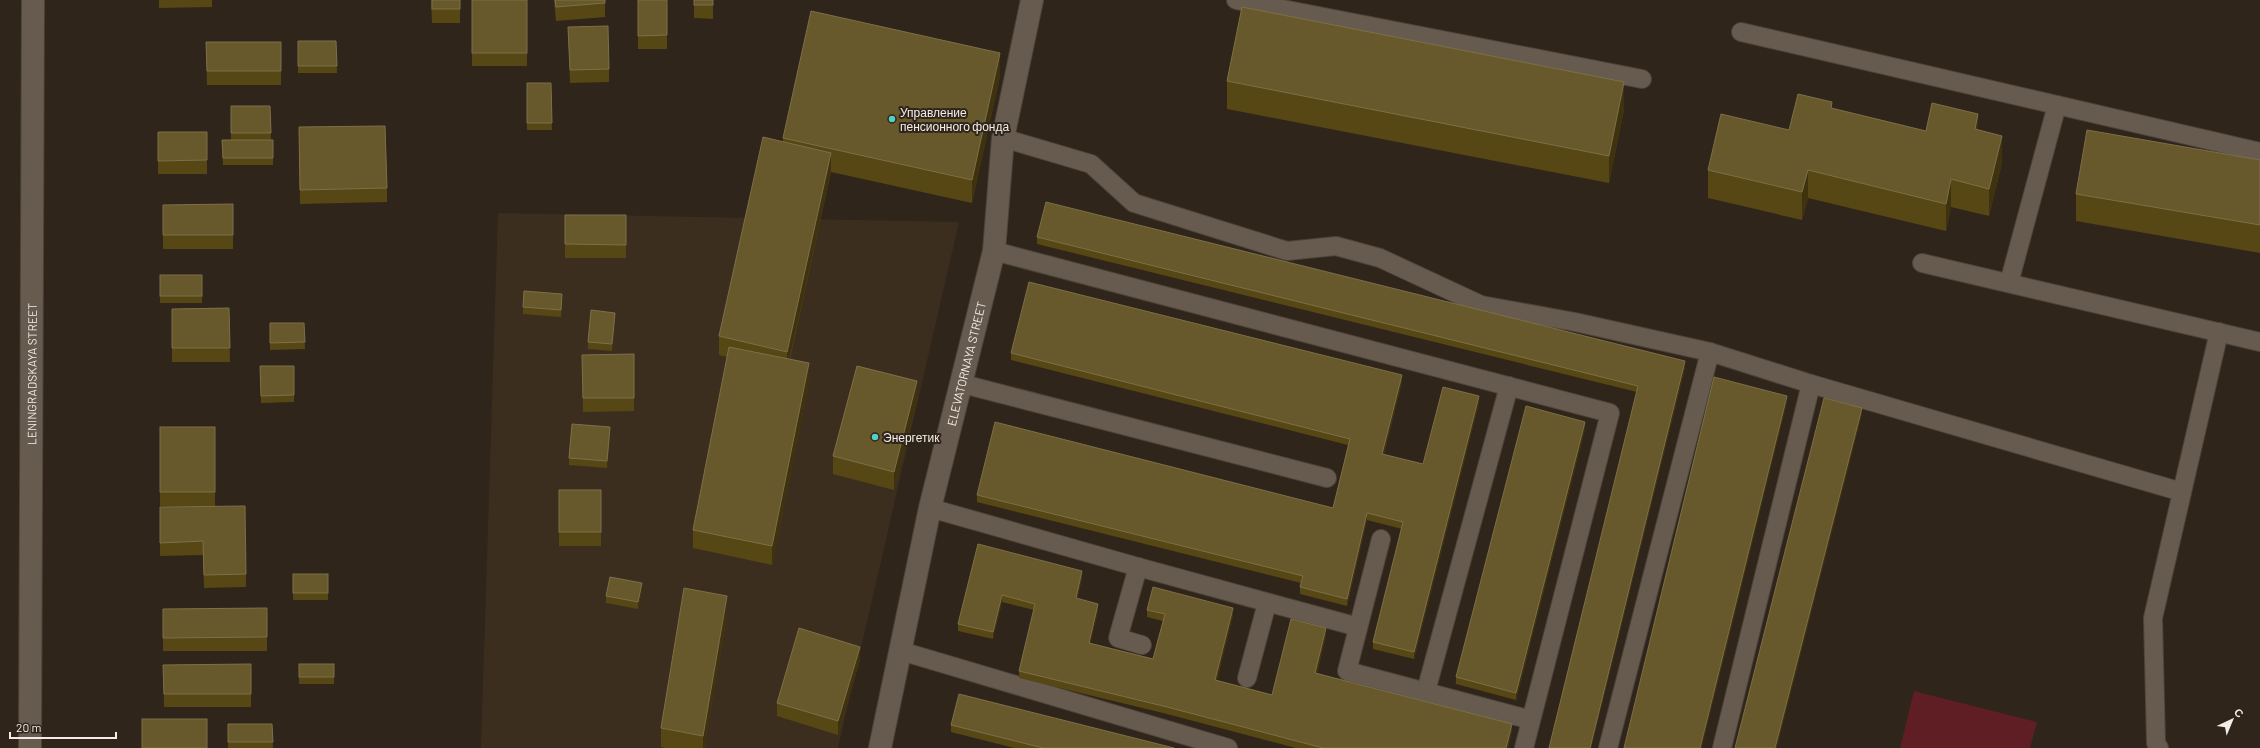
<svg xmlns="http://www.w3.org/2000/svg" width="2260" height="748" font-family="Barlow,sans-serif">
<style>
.built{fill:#3c2e1f}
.green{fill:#5e1e23}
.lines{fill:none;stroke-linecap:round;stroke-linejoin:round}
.service-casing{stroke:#4c443b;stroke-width:20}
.minor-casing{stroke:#4c443b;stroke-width:24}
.tertiary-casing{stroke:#4c443b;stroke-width:24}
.service{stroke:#675b50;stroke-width:18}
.minor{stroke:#675b50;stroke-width:22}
.tertiary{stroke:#675b50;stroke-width:22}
.wall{fill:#564715}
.shaded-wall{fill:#3f320e}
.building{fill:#67592b;stroke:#7d7048}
.poi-dot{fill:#55cec5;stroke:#2f251b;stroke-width:1.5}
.labels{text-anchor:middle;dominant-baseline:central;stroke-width:4;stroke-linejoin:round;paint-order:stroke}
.poi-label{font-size:12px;fill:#f3ede6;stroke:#2f251b;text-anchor:start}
.street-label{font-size:12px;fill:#f3ede6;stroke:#2f251b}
</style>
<rect width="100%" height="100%" fill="#2f251b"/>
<!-- built -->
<polygon class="built" points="498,213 959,222 838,748 481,748"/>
<!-- green -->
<polygon class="green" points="1914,691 2037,722 2030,748 1900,748"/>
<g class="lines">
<defs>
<g id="service">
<polyline points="1236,0 1642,79"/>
<polyline points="1741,32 2260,152"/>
<polyline points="1003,138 1091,164 1134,203 1287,251 1336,246 1380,258 1481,305 1575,322 1710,352"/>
<polyline points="994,251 1610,413 1524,748"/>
<polyline points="1922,263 2260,342"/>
<polyline points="2009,283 2057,105"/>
<polyline points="963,384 1327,478"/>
<polyline points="930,508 1138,567 1358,627"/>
<polyline points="1381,539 1347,671 1531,720"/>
<polyline points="1138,567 1118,638 1142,645"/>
<polyline points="901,651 1228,748"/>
<polyline points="1247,678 1267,603"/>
<polyline points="1426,691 1509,386"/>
<polyline points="1608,748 1710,352 1811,384 2182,492"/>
<polyline points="1722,748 1811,384"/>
<polyline points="2159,748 2156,743 2153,618 2219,332"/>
</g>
<g id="minor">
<path id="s1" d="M 880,748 L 930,508 L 994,251 L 1003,138 L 1032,0"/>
</g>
<g id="tertiary">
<path id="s2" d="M 30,748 L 33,0"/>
</g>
</defs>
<!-- service casing -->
<use href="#service" class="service-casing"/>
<!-- minor casing -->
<use href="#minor" class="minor-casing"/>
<!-- tertiary casing -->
<use href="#tertiary" class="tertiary-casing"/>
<!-- service -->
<use href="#service" class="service"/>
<!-- minor -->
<use href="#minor" class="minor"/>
<!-- tertiary -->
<use href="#tertiary" class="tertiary"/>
</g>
<!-- wall -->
<g class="wall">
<polygon points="159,0 212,0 212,7 159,8"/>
<polygon points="431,0 460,0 460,23 432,23"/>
<rect x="472" y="0" width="55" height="66"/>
<polygon points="554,0 605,0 605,17 556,21"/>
<rect x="638" y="0" width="29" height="49"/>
<polygon points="694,0 713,0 713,19 694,18"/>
<polygon points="568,27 609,69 609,82 570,83"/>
<polygon points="298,41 336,41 337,73 298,73"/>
<polygon points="206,42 281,42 281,85 207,85"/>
<polygon points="1000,76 972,203 831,172 790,359 809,382 772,565 693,548 693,530 727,357 719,355 719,336 783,142 783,138"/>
<polygon points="1227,81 1624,110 1609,183 1227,109"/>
<polygon points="527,83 551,83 552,130 527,130"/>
<polygon points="231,106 270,106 271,140 273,140 273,165 223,165 222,140 231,140"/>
<polygon points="1832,109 1926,131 1978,129 2002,163 1989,216 1951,207 1946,231 1808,198 1802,220 1708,198 1708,170 1789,130"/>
<polygon points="299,127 387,188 387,202 300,204"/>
<rect x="158" y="132" width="49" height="42"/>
<polygon points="2260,160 2260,253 2076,221 2076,194"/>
<polygon points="233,204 233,249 163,249 163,205"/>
<rect x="565" y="215" width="61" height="43"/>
<polygon points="1037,237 1685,368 1591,748 1549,748 1637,392 1037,244"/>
<rect x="160" y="275" width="42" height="28"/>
<polygon points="562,301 561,317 523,314 523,307"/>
<polygon points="229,308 230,362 172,362 172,309"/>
<polygon points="615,320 612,351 588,349 588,342"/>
<polygon points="270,323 304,323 305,349 270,350"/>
<polygon points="1011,353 1402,382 1384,454 1423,464 1479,403 1414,659 1373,649 1373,642 1402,529 1367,520 1347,606 1300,594 1300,587 1301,583 977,502 977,495 1333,508 1348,445 1011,360"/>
<polygon points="634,354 634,411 583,412 582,355"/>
<polygon points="260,366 294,366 294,402 261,403"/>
<polygon points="917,400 894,490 833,474 833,456"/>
<rect x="160" y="427" width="55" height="79"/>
<polygon points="1585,429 1516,700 1456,684 1456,677"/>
<polygon points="610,434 607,468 569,465 569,458"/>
<rect x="559" y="490" width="42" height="56"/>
<polygon points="160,507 246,574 246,587 204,588 203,555 160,556"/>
<polygon points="978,544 1082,578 1077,599 1098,611 1090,643 1153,659 1163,621 1147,617 1147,610 1233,615 1217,680 1272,695 1326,636 1317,673 1512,731 1508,748 1296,748 1167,714 1019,678 1019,671 1034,610 1002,602 993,639 958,631 958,624"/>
<rect x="293" y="574" width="35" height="26"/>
<polygon points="642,590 638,609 606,603 606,596"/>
<polygon points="267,608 267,651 163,651 163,609"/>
<polygon points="727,615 704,748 665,748 661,747 661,728"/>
<polygon points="860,660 838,735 777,716 777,703"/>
<polygon points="251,664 251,707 164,707 163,665"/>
<rect x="299" y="664" width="35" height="20"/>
<polygon points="228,724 272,724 273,748 228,748"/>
<polygon points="951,725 1174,748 1014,748 951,732"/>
</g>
<!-- shaded-wall -->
<g class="shaded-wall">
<polygon points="1000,53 1000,76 972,203 972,180"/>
<polygon points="1624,82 1624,110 1609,183 1609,156"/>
<polygon points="1978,114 1978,142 1975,129"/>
<polygon points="2002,136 2002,163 1989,216 1989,189"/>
<polygon points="831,153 831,172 787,370 787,352"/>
<polygon points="1808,170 1808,198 1802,220 1802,192"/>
<polygon points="1951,179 1951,207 1946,231 1946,204"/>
<polygon points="562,294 562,301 561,317 561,310"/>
<polygon points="615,313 615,320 612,351 612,344"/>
<polygon points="1685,361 1685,368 1591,748 1590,748"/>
<polygon points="809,363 809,382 772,565 772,546"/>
<polygon points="1402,375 1402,382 1382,461 1382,454"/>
<polygon points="917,381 917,400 894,490 894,472"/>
<polygon points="1479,396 1479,403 1414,659 1414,652"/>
<polygon points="1787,396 1787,403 1702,748 1700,748"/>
<polygon points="1862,408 1862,415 1777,748 1775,748"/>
<polygon points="1585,422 1585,429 1516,700 1516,693"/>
<polygon points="610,427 610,434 607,468 607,461"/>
<polygon points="1367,513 1367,520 1347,606 1347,599"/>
<polygon points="1082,571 1082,578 1076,605 1076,598"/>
<polygon points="642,583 642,590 638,609 638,602"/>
<polygon points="1002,595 1002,602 993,639 993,632"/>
<polygon points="727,596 727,615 704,748 703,748 703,736"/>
<polygon points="1098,604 1098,611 1089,650 1089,643"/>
<polygon points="1233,608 1233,615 1215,687 1215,680"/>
<polygon points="1326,628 1326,636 1315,680 1315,673"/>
<polygon points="860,647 860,660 838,735 838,721"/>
<polygon points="1512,724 1512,731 1508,748 1506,748"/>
</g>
<!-- building -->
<g class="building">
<rect x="432" y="0" width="28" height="9"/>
<rect x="472" y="0" width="55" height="53"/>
<polygon points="555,0 605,0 605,3 556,7"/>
<polygon points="638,0 667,0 667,35 638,36"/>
<rect x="694" y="0" width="19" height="5"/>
<polygon points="1242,7 1624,82 1609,156 1227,81"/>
<polygon points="811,11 1000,53 972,180 783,138"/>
<polygon points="608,26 609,69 570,70 568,27"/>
<polygon points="298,41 336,41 337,66 298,66"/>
<polygon points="206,42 281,42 281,71 207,71"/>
<polygon points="527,83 551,83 552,123 527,123"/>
<polygon points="1798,94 1832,102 1831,108 1926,131 1932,103 1978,114 1975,129 2002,136 1989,189 1951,179 1946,204 1808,170 1802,192 1708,170 1721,114 1789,130"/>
<polygon points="231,106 270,106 271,133 231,133"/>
<polygon points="385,126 387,188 300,190 299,127"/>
<polygon points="2087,130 2260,160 2260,225 2076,194"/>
<polygon points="158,132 207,132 207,160 158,161"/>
<polygon points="763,137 831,153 787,352 719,336"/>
<polygon points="222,140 273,140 273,158 223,158"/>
<polygon points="1046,202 1685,361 1590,748 1549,748 1638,386 1037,237"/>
<polygon points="233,204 233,235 163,235 163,205"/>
<polygon points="565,215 626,215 626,245 565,244"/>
<rect x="160" y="275" width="42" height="21"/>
<polygon points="1029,282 1402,375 1382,454 1423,464 1443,387 1479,396 1414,652 1373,642 1403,522 1367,513 1347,599 1300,587 1303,576 977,495 995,422 1333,508 1350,439 1011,353"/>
<polygon points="524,291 562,294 561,310 523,307"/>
<polygon points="229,308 230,348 172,348 172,309"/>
<polygon points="591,310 615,313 612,344 588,342"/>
<polygon points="270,323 304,323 305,342 270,343"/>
<polygon points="729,347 809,363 772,546 693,530"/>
<polygon points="634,354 634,398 583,398 582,355"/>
<polygon points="260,366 294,366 294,395 261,396"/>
<polygon points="857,366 917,381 894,472 833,456"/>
<polygon points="1714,377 1787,396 1700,748 1624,748"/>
<polygon points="1824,398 1862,408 1775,748 1735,748"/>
<polygon points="1526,406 1585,422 1516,693 1456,677"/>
<polygon points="572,424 610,427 607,461 569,458"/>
<rect x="160" y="427" width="55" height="65"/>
<rect x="559" y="490" width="42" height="42"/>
<polygon points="245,506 246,574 204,575 203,541 160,543 160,507"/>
<polygon points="978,544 1082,571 1076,598 1098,604 1089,643 1153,659 1165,614 1147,610 1153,587 1233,608 1215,680 1272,695 1291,619 1326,628 1315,673 1512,724 1506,748 1323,748 1167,707 1019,671 1035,604 1002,595 993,632 958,624"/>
<rect x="293" y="574" width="35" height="19"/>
<polygon points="610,577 642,583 638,602 606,596"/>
<polygon points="684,588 727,596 703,736 661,728"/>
<polygon points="267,608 267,637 163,638 163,609"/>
<polygon points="799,628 860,647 838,721 777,703"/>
<polygon points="251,664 251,694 164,694 163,665"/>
<rect x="299" y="664" width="35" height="13"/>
<polygon points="959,694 1174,748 1043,748 951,725"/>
<rect x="142" y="719" width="65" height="29"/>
<polygon points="228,724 272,724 273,742 228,742"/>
</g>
<!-- markers -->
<g class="poi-dot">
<circle cx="892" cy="119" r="4"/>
<circle cx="875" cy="437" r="4"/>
</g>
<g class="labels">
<!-- poi labels -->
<g class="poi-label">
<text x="900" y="112">Управление<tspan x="900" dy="14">пенсионного фонда</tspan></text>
<text x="883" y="437">Энергетик</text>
</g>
<!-- street labels -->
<g class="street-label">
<text stroke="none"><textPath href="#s1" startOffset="394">ELEVATORNAYA STREET</textPath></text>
<text stroke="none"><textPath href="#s2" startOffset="374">LENINGRADSKAYA STREET</textPath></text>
</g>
</g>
<!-- north arrow -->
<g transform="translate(2232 720) rotate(44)" stroke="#2f251b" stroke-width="3" paint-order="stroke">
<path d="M0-3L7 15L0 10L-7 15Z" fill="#f3ede6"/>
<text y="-6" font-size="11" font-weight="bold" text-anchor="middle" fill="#f3ede6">С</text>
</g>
<!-- scale -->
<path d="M10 732v6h106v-6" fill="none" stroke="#f3ede6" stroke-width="2"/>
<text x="16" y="732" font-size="12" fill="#f3ede6" stroke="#2f251b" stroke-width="3" paint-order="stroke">20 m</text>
</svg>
